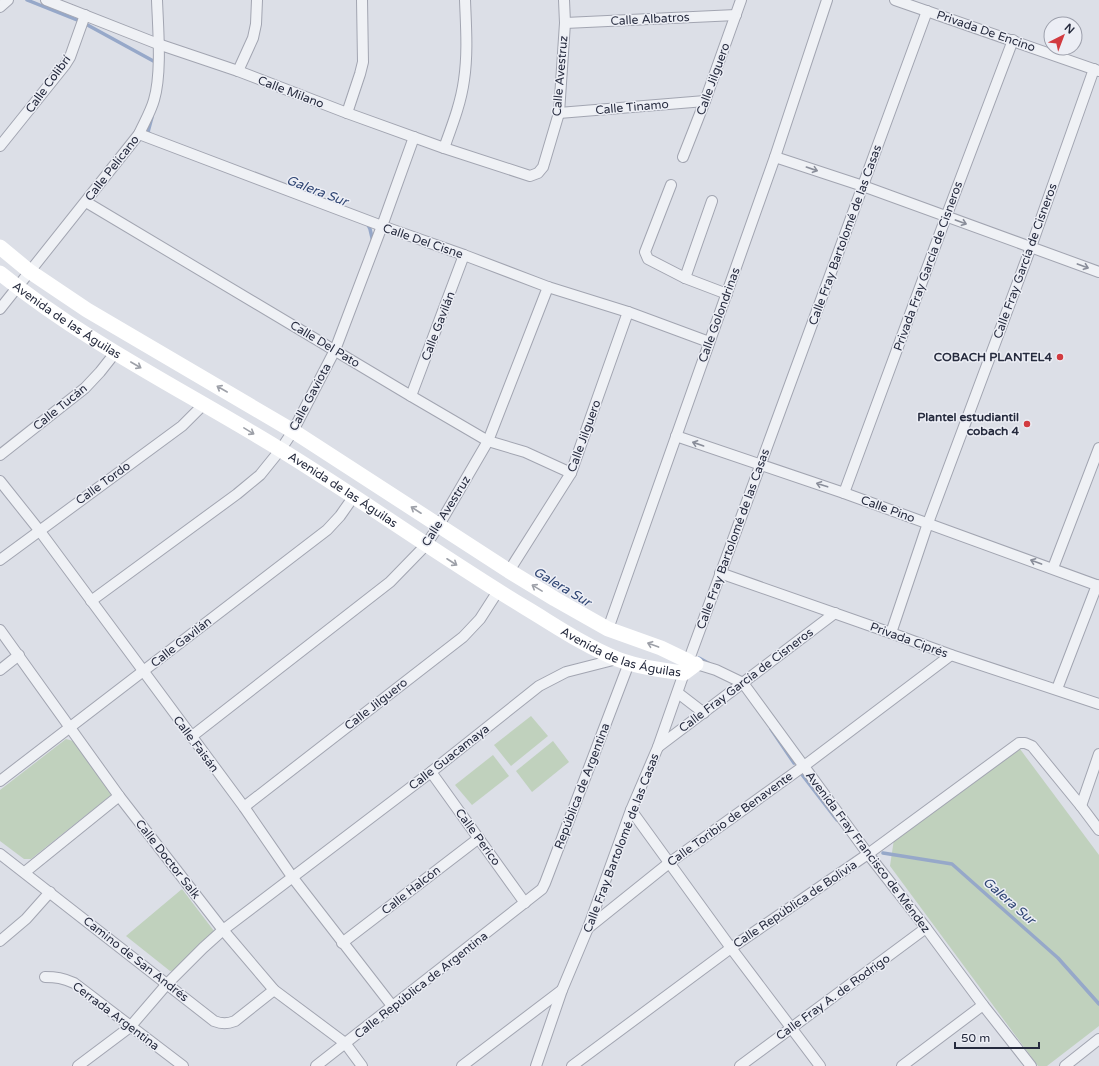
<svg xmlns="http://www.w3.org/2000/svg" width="1099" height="1066" font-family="'Varela Round',sans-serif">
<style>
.green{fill:#c0d1bd}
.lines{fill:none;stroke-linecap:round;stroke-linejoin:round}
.stream{stroke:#96a8c9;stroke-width:3.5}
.street-casing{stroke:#a2a5b1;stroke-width:12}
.street{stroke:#eff1f5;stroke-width:10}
.secondary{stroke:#fff;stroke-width:15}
.oneway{stroke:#8a8e9a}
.oneway2{stroke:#9da0a8}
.poi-dot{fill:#d23b40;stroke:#eceef5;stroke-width:1.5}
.labels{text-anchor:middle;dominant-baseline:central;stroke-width:3;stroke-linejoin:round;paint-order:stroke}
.street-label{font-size:12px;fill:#262b3e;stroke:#eceef5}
.poi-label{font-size:12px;font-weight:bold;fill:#262b3e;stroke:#eceef5;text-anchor:end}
.water-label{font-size:13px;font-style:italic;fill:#2f4573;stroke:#eceef5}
</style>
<rect width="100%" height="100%" fill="#dcdfe7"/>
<!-- green -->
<g class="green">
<polygon points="531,716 548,736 511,766 494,745"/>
<polygon points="66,739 73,741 112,791 110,796 31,859 24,859 0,841 0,790"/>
<polygon points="553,741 569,762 532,792 516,771"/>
<polygon points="1020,749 1099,855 1099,1026 1047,1066 1038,1066 890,866 894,839"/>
<polygon points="493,755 509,776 472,805 455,785"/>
<polygon points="182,889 214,931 199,944 177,970 170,971 126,936"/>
</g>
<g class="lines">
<!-- stream -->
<g class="stream">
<polyline points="27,0 82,22 157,63"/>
<polyline points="151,135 148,132 152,117"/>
<polyline points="367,223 370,229 373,242"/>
<polyline points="699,658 710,664"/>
<polyline points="771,729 794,763"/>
<polyline points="800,772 837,820"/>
<polyline points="883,853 952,864 1058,958 1099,1004"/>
</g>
<defs>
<g id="street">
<polyline points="46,0 158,44 238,71 347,113 444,148 530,176 538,173 543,167 559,113 565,23 564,0"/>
<polyline points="895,0 1099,71"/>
<polyline points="0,7 8,0"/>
<polyline points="565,23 736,15"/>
<polyline points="238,71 253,38 256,24 257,0"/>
<polyline points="347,113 360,74 363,62 362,0"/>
<polyline points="559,113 705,101"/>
<polyline points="139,134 382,226 464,255 548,287 628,312 709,342"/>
<polyline points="0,146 65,65 70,57 85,15"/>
<path d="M 444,148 C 452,126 461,103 464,80 C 468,53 466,27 465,0"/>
<polyline points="683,157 705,101 741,0"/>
<polyline points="775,157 863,186 1099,272"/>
<polyline points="671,185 645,252 648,259 685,278 727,294"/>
<polyline points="86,202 411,396 488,441 525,452 571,473"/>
<polyline points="685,278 712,201"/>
<path d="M 0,309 L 139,134 C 144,123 151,111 154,100 C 162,73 158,28 157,0"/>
<polyline points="411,396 464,255"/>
<polyline points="676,436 844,493 1099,586"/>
<polyline points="0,455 85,388 100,372 115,353"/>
<polyline points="0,481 39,530 244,807 293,878 393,1007"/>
<polyline points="844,493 946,217 1013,40"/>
<polyline points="0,560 182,426 204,404"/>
<polyline points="1053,568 1099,448"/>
<polyline points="509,571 571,473 628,312"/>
<polyline points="720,573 891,633 951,655 1099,704"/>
<polyline points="91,601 237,494 260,475 281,449 293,431 335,350 382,226 414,137"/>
<polyline points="608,629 775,157 827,0"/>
<polyline points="0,630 119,796 223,930 274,990 345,1043 362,1066"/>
<polyline points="891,633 928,523 1031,247 1094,69"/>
<polyline points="690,662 716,670 743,683 868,854 926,928 983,1005 1031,1066"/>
<polyline points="0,670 19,655"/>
<polyline points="1057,689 1097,585"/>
<polyline points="678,693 704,713"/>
<polyline points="191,737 390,582 426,545 439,525 488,441 548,287"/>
<polyline points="658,747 835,613"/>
<polyline points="431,772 525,903"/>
<polyline points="0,781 327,530 340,516 354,496"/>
<polyline points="1081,806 1099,754"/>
<polyline points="244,807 463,637 480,619 498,591"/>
<polyline points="631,810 731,948 820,1066"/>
<path d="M 0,854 L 214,1021 C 222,1024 227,1024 235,1021 L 274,990"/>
<polyline points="25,872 119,796"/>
<polyline points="588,928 669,863 804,766 951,655"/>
<polyline points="0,941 26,919 50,892"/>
<polyline points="342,943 479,838"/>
<path d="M 45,977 C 56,977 63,978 74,983 L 183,1066"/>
<polyline points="78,1066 130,1027 167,984 203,948 223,930 431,772 539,686 566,672 617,659"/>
<polyline points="316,1066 542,889 545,883 629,663"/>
<polyline points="462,1066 562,990"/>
<polyline points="536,1066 562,990 588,928 631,810 658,747 684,673 927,11"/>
<polyline points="572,1066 731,948 868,854 1019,743 1025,743 1032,746 1081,806 1099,830"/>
<polyline points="740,1066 926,928"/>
<polyline points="902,1066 983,1005"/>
<polyline points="1065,1066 1099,1039"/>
</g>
</defs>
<!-- street casing -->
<use href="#street" class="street-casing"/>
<!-- street -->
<use href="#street" class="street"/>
<!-- secondary -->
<g class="secondary">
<polyline points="0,247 29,271 87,310 293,431 509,571 555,599 608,629 661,648 688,661"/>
<path id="s1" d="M 0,273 C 86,343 187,392 281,450 C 364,501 443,558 526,608 C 556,626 585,646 617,659 C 638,667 661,670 684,673 L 696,664"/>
</g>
</g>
<!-- one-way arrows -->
<defs><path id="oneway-shaft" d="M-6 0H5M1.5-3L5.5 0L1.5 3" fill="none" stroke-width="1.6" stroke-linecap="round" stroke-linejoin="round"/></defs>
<g class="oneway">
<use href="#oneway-shaft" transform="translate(812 169) rotate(19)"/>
<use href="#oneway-shaft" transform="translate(961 222) rotate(20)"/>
<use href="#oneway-shaft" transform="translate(1083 266) rotate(20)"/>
<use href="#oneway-shaft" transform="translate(698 444) rotate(-161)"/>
<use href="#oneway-shaft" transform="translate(822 485) rotate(-162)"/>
<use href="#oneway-shaft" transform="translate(1036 562) rotate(-160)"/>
</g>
<g class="oneway2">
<use href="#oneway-shaft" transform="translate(136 365) rotate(30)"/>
<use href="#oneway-shaft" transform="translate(222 389) rotate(-150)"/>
<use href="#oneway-shaft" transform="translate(249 431) rotate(31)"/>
<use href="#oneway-shaft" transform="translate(416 510) rotate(-147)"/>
<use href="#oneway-shaft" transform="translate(452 562) rotate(33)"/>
<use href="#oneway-shaft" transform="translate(537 588) rotate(-149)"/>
<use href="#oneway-shaft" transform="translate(653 645) rotate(-160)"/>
</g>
<!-- markers -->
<g class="poi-dot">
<circle cx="1060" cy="357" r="4"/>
<circle cx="1027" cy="424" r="4"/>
</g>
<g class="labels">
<!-- street labels -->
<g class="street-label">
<text transform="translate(650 19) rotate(-3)">Calle Albatros</text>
<text transform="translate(986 31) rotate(19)">Privada De Encino</text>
<text transform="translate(560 76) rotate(-85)">Calle Avestruz</text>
<text transform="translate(713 79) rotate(-70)">Calle Jilguero</text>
<text transform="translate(48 84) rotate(-54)">Calle Colibrí</text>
<text transform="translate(291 92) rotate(21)">Calle Milano</text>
<text transform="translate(632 107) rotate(-5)">Calle Tinamo</text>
<text transform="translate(112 168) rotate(-52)">Calle Pelícano</text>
<text transform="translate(845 235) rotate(-70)">Calle Fray Bartolomé de las Casas</text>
<text transform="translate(423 241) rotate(19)">Calle Del Cisne</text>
<text transform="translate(1025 261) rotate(-70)">Calle Fray García de Cisneros</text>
<text transform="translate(928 266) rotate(-70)">Privada Fray García de Cisneros</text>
<text transform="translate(719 315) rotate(-70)">Calle Golondrinas</text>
<text stroke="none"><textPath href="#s1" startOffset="82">Avenida de las Águilas</textPath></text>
<text transform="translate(438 326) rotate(-69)">Calle Gavilán</text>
<text transform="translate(325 344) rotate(31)">Calle Del Pato</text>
<text transform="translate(310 397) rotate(-62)">Calle Gaviota</text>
<text transform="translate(60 407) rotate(-39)">Calle Tucán</text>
<text transform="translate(584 436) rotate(-70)">Calle Jilguero</text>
<text transform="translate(103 483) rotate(-36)">Calle Tordo</text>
<text stroke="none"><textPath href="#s1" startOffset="406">Avenida de las Águilas</textPath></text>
<text transform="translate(888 509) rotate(20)">Calle Pino</text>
<text transform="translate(446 511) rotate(-58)">Calle Avestruz</text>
<text transform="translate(733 539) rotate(-70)">Calle Fray Bartolomé de las Casas</text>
<text transform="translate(909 640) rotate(20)">Privada Ciprés</text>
<text transform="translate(181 642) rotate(-38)">Calle Gavilán</text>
<text stroke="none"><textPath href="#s1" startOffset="730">Avenida de las Águilas</textPath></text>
<text transform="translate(746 680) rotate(-37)">Calle Fray García de Cisneros</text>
<text transform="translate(376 704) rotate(-38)">Calle Jilguero</text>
<text transform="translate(196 744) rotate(53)">Calle Faisán</text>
<text transform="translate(449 757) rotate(-38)">Calle Guacamaya</text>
<text transform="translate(582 786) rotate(-69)">República de Argentina</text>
<text transform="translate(730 819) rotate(-36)">Calle Toribio de Benavente</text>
<text transform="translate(478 837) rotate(54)">Calle Perico</text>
<text transform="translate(621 843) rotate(-69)">Calle Fray Bartolomé de las Casas</text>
<text transform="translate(868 852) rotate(53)">Avenida Fray Francisco de Méndez</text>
<text transform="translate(168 859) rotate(52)">Calle Doctor Salk</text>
<text transform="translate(411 890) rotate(-38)">Calle Halcón</text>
<text transform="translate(795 904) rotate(-34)">Calle República de Bolivia</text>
<text transform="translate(136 959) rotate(38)">Camino de San Andrés</text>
<text transform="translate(421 985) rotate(-38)">Calle República de Argentina</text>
<text transform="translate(833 997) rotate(-36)">Calle Fray A. de Rodrigo</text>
<text transform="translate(116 1016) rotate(37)">Cerrada Argentina</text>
</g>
<!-- poi labels -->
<g class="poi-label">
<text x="1052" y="357">COBACH PLANTEL4</text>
<text x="1019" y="417">Plantel estudiantil<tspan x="1019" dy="14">cobach 4</tspan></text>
</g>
<!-- water labels -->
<g class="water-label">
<text transform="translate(317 191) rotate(21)">Galera Sur</text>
<text transform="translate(562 587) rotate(31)">Galera Sur</text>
<text transform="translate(1009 901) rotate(41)">Galera Sur</text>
</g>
</g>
<!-- north arrow -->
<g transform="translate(1063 36) rotate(42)"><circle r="19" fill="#eceef5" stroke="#9da0ac"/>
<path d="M0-3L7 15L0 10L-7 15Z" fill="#d23b40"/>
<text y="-6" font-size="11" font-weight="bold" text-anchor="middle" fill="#262b3e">N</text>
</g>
<!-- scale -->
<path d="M955 1042v6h84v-6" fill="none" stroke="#262b3e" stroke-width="2"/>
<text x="961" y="1042" font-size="12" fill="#262b3e" stroke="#eceef5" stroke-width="3" paint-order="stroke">50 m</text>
</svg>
